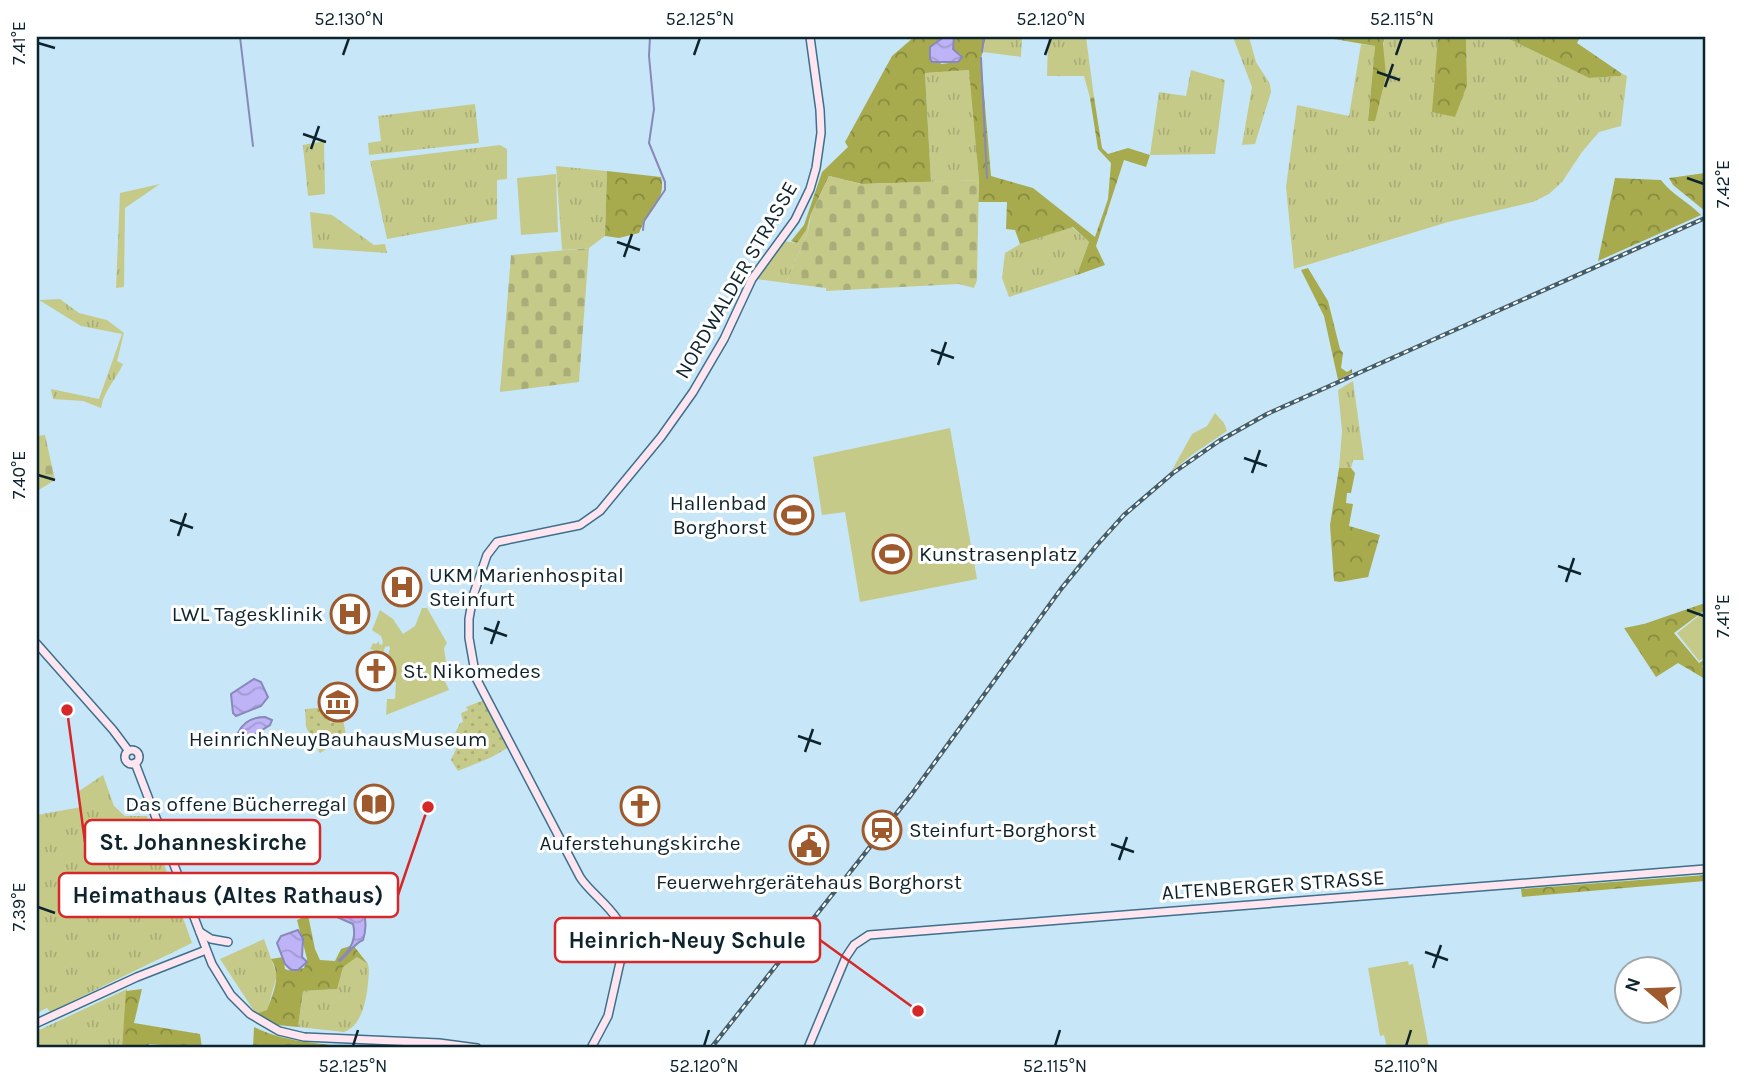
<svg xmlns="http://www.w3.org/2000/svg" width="1742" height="1085" font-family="Karla,sans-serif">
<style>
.grass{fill:url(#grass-tufts)}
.forest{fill:url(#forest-crowns)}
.cemetery{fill:url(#cemetery-stones)}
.park{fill:url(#park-dots)}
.garden{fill:#c6ca89}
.water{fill:url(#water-waves);stroke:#8988ba;stroke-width:2}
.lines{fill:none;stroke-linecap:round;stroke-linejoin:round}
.stream{stroke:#8988ba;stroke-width:2}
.secondary-casing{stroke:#3d708a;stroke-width:10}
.secondary{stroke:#fee5f0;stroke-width:7}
.rail-casing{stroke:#445d69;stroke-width:4.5}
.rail{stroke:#fff;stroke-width:2;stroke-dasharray:5;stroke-linecap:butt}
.ticks{fill:none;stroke:#0d232d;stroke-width:2.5}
.labels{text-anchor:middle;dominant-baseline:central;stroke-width:6;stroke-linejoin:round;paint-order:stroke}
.street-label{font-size:21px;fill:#0d232d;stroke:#fff}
.poi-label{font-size:21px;fill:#0d232d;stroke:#fff;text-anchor:start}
.leader{fill:none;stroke:#d62828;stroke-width:2.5}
.callout-dot{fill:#d62828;stroke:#fff;stroke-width:2.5}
.callout{fill:#fff;stroke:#d62828;stroke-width:2.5}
.callout-label{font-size:23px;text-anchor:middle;font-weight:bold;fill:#0d232d}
.neatline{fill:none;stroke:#0d232d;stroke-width:2.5}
.ticks-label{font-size:18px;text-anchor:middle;fill:#0d232d}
</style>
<defs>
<pattern id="grass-tufts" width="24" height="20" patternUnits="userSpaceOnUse" patternTransform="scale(1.75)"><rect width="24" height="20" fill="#c6ca89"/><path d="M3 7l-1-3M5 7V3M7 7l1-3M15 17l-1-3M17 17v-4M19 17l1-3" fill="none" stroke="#a9ad77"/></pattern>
<pattern id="forest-crowns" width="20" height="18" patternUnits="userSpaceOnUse" patternTransform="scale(1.75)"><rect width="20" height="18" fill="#a7ab4d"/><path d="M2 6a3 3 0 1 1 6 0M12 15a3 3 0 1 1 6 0" fill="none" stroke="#868b40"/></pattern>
<pattern id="cemetery-stones" width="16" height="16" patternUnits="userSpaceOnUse" patternTransform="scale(1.75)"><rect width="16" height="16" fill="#c6ca89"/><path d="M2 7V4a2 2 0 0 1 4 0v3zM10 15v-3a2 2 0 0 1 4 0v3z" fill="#a9ad77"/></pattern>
<pattern id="park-dots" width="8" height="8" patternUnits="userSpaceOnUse" patternTransform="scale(1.75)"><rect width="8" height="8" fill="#c6ca89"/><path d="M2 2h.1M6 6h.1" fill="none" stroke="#a9ad77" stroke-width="1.8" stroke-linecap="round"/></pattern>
<pattern id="water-waves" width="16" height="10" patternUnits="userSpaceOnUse" patternTransform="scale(1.75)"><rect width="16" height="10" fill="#beb3f6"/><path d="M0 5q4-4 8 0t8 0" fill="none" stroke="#a29ad3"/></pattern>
</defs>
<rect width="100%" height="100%" fill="#c7e7f9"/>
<!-- grass -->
<g class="grass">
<polygon points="986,37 1022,37 1021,57 983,52"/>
<polygon points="1048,37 1086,37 1094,97 1090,98 1084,76 1047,76"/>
<polygon points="1233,37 1249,37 1256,62 1270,84 1271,92 1255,144 1242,145 1252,87"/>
<polygon points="1385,37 1438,37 1467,85 1466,37 1505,37 1589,78 1621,76 1621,73 1627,76 1621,126 1599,132 1582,152 1562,182 1549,194 1533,202 1448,222 1294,269 1286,187 1297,105 1349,116 1361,44 1375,46 1368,120"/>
<polygon points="970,70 979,180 931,182 925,73"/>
<polygon points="1191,70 1225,80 1215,154 1150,155 1159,92 1186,96"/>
<polygon points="475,104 479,143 369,155 368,143 381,141 378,116"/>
<polygon points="324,141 325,194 308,196 303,145"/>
<polygon points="500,145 507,149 507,179 497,180 497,219 387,239 370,161"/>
<polygon points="556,166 607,171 605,236 589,248 562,250"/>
<polygon points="160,184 125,208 124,287 116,288 120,193"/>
<polygon points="310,212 332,215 374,245 385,244 387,253 313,248"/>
<polygon points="809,221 808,231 786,283 756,279 784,241 797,243"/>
<polygon points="1072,227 1089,242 1077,275 1009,297 1002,278 1005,253 1020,244"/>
<path d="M 60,299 L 79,313 L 107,320 L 124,333 L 117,361 L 123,364 C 116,380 104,390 101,408 L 83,401 L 53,399 L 51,389 L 99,399 L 122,334 L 81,326 L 39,300 Z"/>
<polygon points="1353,381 1364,460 1353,460 1351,468 1339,468 1342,431 1338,390"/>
<polygon points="103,775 114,806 125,816 147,816 192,943 50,1012 47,1008 37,1013 37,815 81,807 79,791"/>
<polygon points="264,939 277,975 267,1011 256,1014 220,959"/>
<path d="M 357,957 L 368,964 L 369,970 C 368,990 365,1025 344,1032 L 298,1027 L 303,991 L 336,989 L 342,967 Z"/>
<polygon points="127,989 122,1048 37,1048 37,1031"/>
</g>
<!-- forest -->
<g class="forest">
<polygon points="914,37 944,37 933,44 941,64 958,62 961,55 953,49 954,37 986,37 981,59 991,176 1033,188 1095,237 1108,199 1111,163 1098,149 1090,98 1094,97 1102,148 1108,154 1128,148 1150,155 1146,167 1124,160 1096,246 1105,265 1077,275 1089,242 1073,227 1020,244 1015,230 1006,229 1007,202 978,202 979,180 969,70 925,73 931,182 862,184 829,176 811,214 806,230 797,243 791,241 804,225 822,172 848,147 845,142 892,56"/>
<polygon points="1333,37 1385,37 1383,44 1386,76 1375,121 1368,121 1375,46 1334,39"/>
<polygon points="1438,37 1466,37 1467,85 1455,117 1432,112"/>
<polygon points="1505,37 1580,37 1577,43 1621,73 1621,76 1589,78"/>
<path d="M 607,171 L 661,177 C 667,200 647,212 639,233 L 619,238 L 605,236 Z"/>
<polygon points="1705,173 1705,211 1673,185 1669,178"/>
<path d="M 1615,178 L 1661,180 C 1672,195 1689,202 1701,215 L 1598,261 Z"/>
<polygon points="1308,268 1328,301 1340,349 1343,353 1341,368 1347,372 1352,369 1352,373 1338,380 1324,316 1301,270"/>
<polygon points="1339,468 1351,468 1355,473 1351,493 1347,493 1346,503 1353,504 1349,526 1380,535 1368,577 1340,582 1334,581 1330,525"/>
<polygon points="1705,603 1705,610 1674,633 1699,663 1705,659 1705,664 1702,666 1705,671 1705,679 1678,663 1656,677 1624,628 1644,624"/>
<polygon points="1705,875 1705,881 1522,897 1521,889"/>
<path d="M 308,915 L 315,949 L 320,960 L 335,961 L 341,949 L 353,945 L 368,964 L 357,957 L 343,967 L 337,989 L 303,991 L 298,1027 L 277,1025 L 256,1014 L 267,1010 C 273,993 282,976 271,959 L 283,957 L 285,969 L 291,971 L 304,968 L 307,959 L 297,920 Z"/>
<polygon points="142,989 134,1023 200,1034 202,1048 149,1044 148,1048 122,1048 126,991"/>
<path d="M 254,1027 C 283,1041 311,1043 343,1046 L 342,1048 L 253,1048 Z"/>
</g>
<!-- cemetery -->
<g class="cemetery">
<polygon points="829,176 862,184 979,180 977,280 974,288 959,284 826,291 826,288 786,283 808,231 811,214"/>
<polygon points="589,248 579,382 500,392 511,255"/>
<polygon points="45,435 55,480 37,491 37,436"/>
</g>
<!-- park -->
<g class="park">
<polygon points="484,700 509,747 492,757 458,771 451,760 457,747 450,744 460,723 463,722 461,713 468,710 466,707"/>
<polygon points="318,708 332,709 333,716 329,718 330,723 343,718 346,736 320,753 306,727 305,709"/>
</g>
<!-- garden -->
<g class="garden">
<polygon points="556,174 558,232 521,235 517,178"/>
<polygon points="1215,413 1224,423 1227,431 1193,454 1171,472 1192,434 1207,426"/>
<polygon points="950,428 977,579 860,602 845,512 822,515 813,457"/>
<polygon points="422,608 427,608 447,643 444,648 447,669 441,673 449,690 386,715 387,699 395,699 396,682 391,682 396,671 385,668 390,648 389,646 385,647 383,653 370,649 373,643 376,644 379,641 379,644 382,645 383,642 381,636 372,630 380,610 393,619 403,634 415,626"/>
<polygon points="1705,611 1705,657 1699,661 1677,633"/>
<polygon points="1408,961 1409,965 1413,964 1429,1048 1387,1048 1384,1035 1380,1036 1368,968"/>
</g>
<!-- water -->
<g class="water">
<polygon points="944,37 954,37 953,49 962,57 958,62 932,62 930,59 930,47"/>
<polygon points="254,679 261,682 268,697 261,706 236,716 233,713 231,694"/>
<path d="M 265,717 L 272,720 L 270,725 L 240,744 L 238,733 C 243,722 253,717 265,717 Z"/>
<path d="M 347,890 C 364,901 369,921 363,940 C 353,944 348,955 340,961 L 339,960 C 350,951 357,939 353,924 L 337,917 L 350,909 L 352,900 Z"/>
<polygon points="298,930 303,939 302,957 307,962 298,970 291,970 285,964 277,943 281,936"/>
</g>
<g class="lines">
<!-- stream -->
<g class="stream">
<polyline points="240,37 253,146"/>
<polyline points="982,52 984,37"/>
<polyline points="981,58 987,178"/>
<polyline points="643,230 644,221 665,190 665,182 649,143 654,109 649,56 650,37"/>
</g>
<defs>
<g id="secondary">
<polyline points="37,644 113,730 128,750"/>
<circle cx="132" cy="757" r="7"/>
<polyline points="135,763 212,964 231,995 250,1014 279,1031 304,1037 439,1043 477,1048"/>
<polyline points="200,932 211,939 228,942"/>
<path d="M 622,948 L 626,949 L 628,953 L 623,959 L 617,954 C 618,951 621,949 622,946 C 630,917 592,897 580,877 L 476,678 L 469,638 L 469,619 L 473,596 L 487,555 L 497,542 L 580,525 L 600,511 L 661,437 L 693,392 L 724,339 L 752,279 L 795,220 L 810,189 L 816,168 L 821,133 L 820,110 L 810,37"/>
<polyline points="37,1023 137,977 206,950"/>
<polyline points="591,1048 608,1016 621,958"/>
<polyline points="808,1048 846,957 854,945 869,935 1705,869"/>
</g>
</defs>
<!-- secondary casing -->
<use href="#secondary" class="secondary-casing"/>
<!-- secondary -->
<use href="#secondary" class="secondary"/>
<defs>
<polyline id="rail" points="711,1048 911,795 1061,589 1096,546 1124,515 1173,473 1219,441 1267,414 1705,218"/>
</defs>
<!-- rail casing -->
<use href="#rail" class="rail-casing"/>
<!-- rail -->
<use href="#rail" class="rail"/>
</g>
<!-- ticks -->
<path class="ticks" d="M 38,43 L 55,48M 343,55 L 349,38M 694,55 L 700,38M 1045,55 L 1051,38M 1396,55 L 1402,38M 1377,72 L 1400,80M 1385,87 L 1393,64M 303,134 L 326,142M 311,149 L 319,126M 1687,178 L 1704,184M 617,242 L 640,250M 624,257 L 632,234M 931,350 L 954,358M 938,365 L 946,342M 1244,458 L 1267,466M 1252,473 L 1260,450M 38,475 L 55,480M 170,520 L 193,528M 178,536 L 186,513M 1558,566 L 1581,574M 1566,582 L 1574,558M 1687,610 L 1704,616M 484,628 L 507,636M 491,644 L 499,621M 798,736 L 821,744M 805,752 L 813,729M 1111,844 L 1134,852M 1119,860 L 1127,837M 38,907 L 55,913M 1425,952 L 1448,960M 1433,968 L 1441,945M 353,1046 L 358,1030M 704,1046 L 709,1030M 1055,1046 L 1060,1030M 1406,1046 L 1411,1030"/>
<!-- icons -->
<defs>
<symbol id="stadium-ring" viewBox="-11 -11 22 22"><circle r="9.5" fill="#fff" stroke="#9e592d" stroke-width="1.5"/><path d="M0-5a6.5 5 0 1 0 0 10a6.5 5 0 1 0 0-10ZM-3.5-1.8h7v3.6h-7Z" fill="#9e592d"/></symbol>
<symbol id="hospital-ring" viewBox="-11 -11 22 22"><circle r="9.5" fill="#fff" stroke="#9e592d" stroke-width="1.5"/><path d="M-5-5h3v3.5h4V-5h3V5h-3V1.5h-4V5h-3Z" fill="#9e592d"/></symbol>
<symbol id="church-ring" viewBox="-11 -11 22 22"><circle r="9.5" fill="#fff" stroke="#9e592d" stroke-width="1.5"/><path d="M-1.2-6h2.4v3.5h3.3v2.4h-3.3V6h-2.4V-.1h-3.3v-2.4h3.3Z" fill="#9e592d"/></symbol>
<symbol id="museum-ring" viewBox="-11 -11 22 22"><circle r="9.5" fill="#fff" stroke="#9e592d" stroke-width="1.5"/><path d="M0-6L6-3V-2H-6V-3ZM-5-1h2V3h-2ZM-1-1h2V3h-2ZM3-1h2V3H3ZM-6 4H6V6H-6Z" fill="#9e592d"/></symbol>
<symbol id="library-ring" viewBox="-11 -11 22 22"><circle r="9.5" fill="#fff" stroke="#9e592d" stroke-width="1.5"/><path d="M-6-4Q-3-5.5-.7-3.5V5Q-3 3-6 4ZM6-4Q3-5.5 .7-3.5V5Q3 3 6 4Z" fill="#9e592d"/></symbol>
<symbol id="station-ring" viewBox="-11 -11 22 22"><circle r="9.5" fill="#fff" stroke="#9e592d" stroke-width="1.5"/><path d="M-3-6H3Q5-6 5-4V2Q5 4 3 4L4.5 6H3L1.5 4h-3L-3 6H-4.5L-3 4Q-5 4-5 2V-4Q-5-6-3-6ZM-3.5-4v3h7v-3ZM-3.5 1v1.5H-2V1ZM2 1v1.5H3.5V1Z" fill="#9e592d"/></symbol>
<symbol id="civic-ring" viewBox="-11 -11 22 22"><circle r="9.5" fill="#fff" stroke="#9e592d" stroke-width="1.5"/><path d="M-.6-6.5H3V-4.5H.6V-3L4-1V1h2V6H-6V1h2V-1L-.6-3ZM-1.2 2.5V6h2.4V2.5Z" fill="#9e592d"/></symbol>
</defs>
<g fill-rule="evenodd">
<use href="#stadium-ring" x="772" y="493" width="44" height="44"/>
<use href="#stadium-ring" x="870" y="532" width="44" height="44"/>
<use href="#hospital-ring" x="380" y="565" width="44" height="44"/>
<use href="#hospital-ring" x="328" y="592" width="44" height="44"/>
<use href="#church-ring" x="354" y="649" width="44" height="44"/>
<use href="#museum-ring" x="316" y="680" width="44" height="44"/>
<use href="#library-ring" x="352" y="782" width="44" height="44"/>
<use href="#church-ring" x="618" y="784" width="44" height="44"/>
<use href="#station-ring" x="860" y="808" width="44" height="44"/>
<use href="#civic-ring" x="787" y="823" width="44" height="44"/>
</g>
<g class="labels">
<!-- street labels -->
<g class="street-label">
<text transform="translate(736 280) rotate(-60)">NORDWALDER STRASSE</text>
<text transform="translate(1273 885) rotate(-4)">ALTENBERGER STRASSE</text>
</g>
<!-- poi labels -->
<g class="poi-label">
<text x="767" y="503" text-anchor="end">Hallenbad<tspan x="767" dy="24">Borghorst</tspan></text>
<text x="919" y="554">Kunstrasenplatz</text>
<text x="429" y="575">UKM Marienhospital<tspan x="429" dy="24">Steinfurt</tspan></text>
<text x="323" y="614" text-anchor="end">LWL Tagesklinik</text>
<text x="403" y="671">St. Nikomedes</text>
<text x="338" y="739" text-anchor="middle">HeinrichNeuyBauhausMuseum</text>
<text x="347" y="804" text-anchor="end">Das offene Bücherregal</text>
<text x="909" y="830">Steinfurt-Borghorst</text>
<text x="640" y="843" text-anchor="middle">Auferstehungskirche</text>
<text x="809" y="882" text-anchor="middle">Feuerwehrgerätehaus Borghorst</text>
</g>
</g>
<!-- callouts -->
<path class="leader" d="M67 710L85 842M428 807L398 895M918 1011L820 940"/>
<g class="callout-dot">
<circle cx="67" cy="710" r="7"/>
<circle cx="428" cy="807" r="7"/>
<circle cx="918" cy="1011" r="7"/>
</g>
<g class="callout">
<rect x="85" y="820" width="235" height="44" rx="7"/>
<rect x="59" y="873" width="339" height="44" rx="7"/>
<rect x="555" y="918" width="265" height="44" rx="7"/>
</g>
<g class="callout-label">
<text x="203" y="850">St. Johanneskirche</text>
<text x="228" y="903">Heimathaus (Altes Rathaus)</text>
<text x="687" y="948">Heinrich-Neuy Schule</text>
</g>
<!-- border -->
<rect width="1742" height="1085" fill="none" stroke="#ffffff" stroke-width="77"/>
<!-- north arrow -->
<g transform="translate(1648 990) rotate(289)"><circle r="33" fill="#ffffff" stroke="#9ea7ab" stroke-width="2"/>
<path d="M0-5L12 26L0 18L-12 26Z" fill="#9e592d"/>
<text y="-10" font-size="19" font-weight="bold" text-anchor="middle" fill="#0d232d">N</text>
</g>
<rect x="38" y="38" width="1666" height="1008" class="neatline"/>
<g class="ticks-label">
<text x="349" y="25">52.130°N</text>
<text x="700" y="25">52.125°N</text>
<text x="1051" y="25">52.120°N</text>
<text x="1402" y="25">52.115°N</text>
<text transform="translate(19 43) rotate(-90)" y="6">7.41°E</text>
<text transform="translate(1723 184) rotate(-90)" y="6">7.42°E</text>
<text transform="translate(19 475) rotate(-90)" y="6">7.40°E</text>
<text transform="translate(1723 616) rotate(-90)" y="6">7.41°E</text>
<text transform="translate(19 907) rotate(-90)" y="6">7.39°E</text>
<text x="353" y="1072">52.125°N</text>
<text x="704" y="1072">52.120°N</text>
<text x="1055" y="1072">52.115°N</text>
<text x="1406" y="1072">52.110°N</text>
</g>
</svg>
